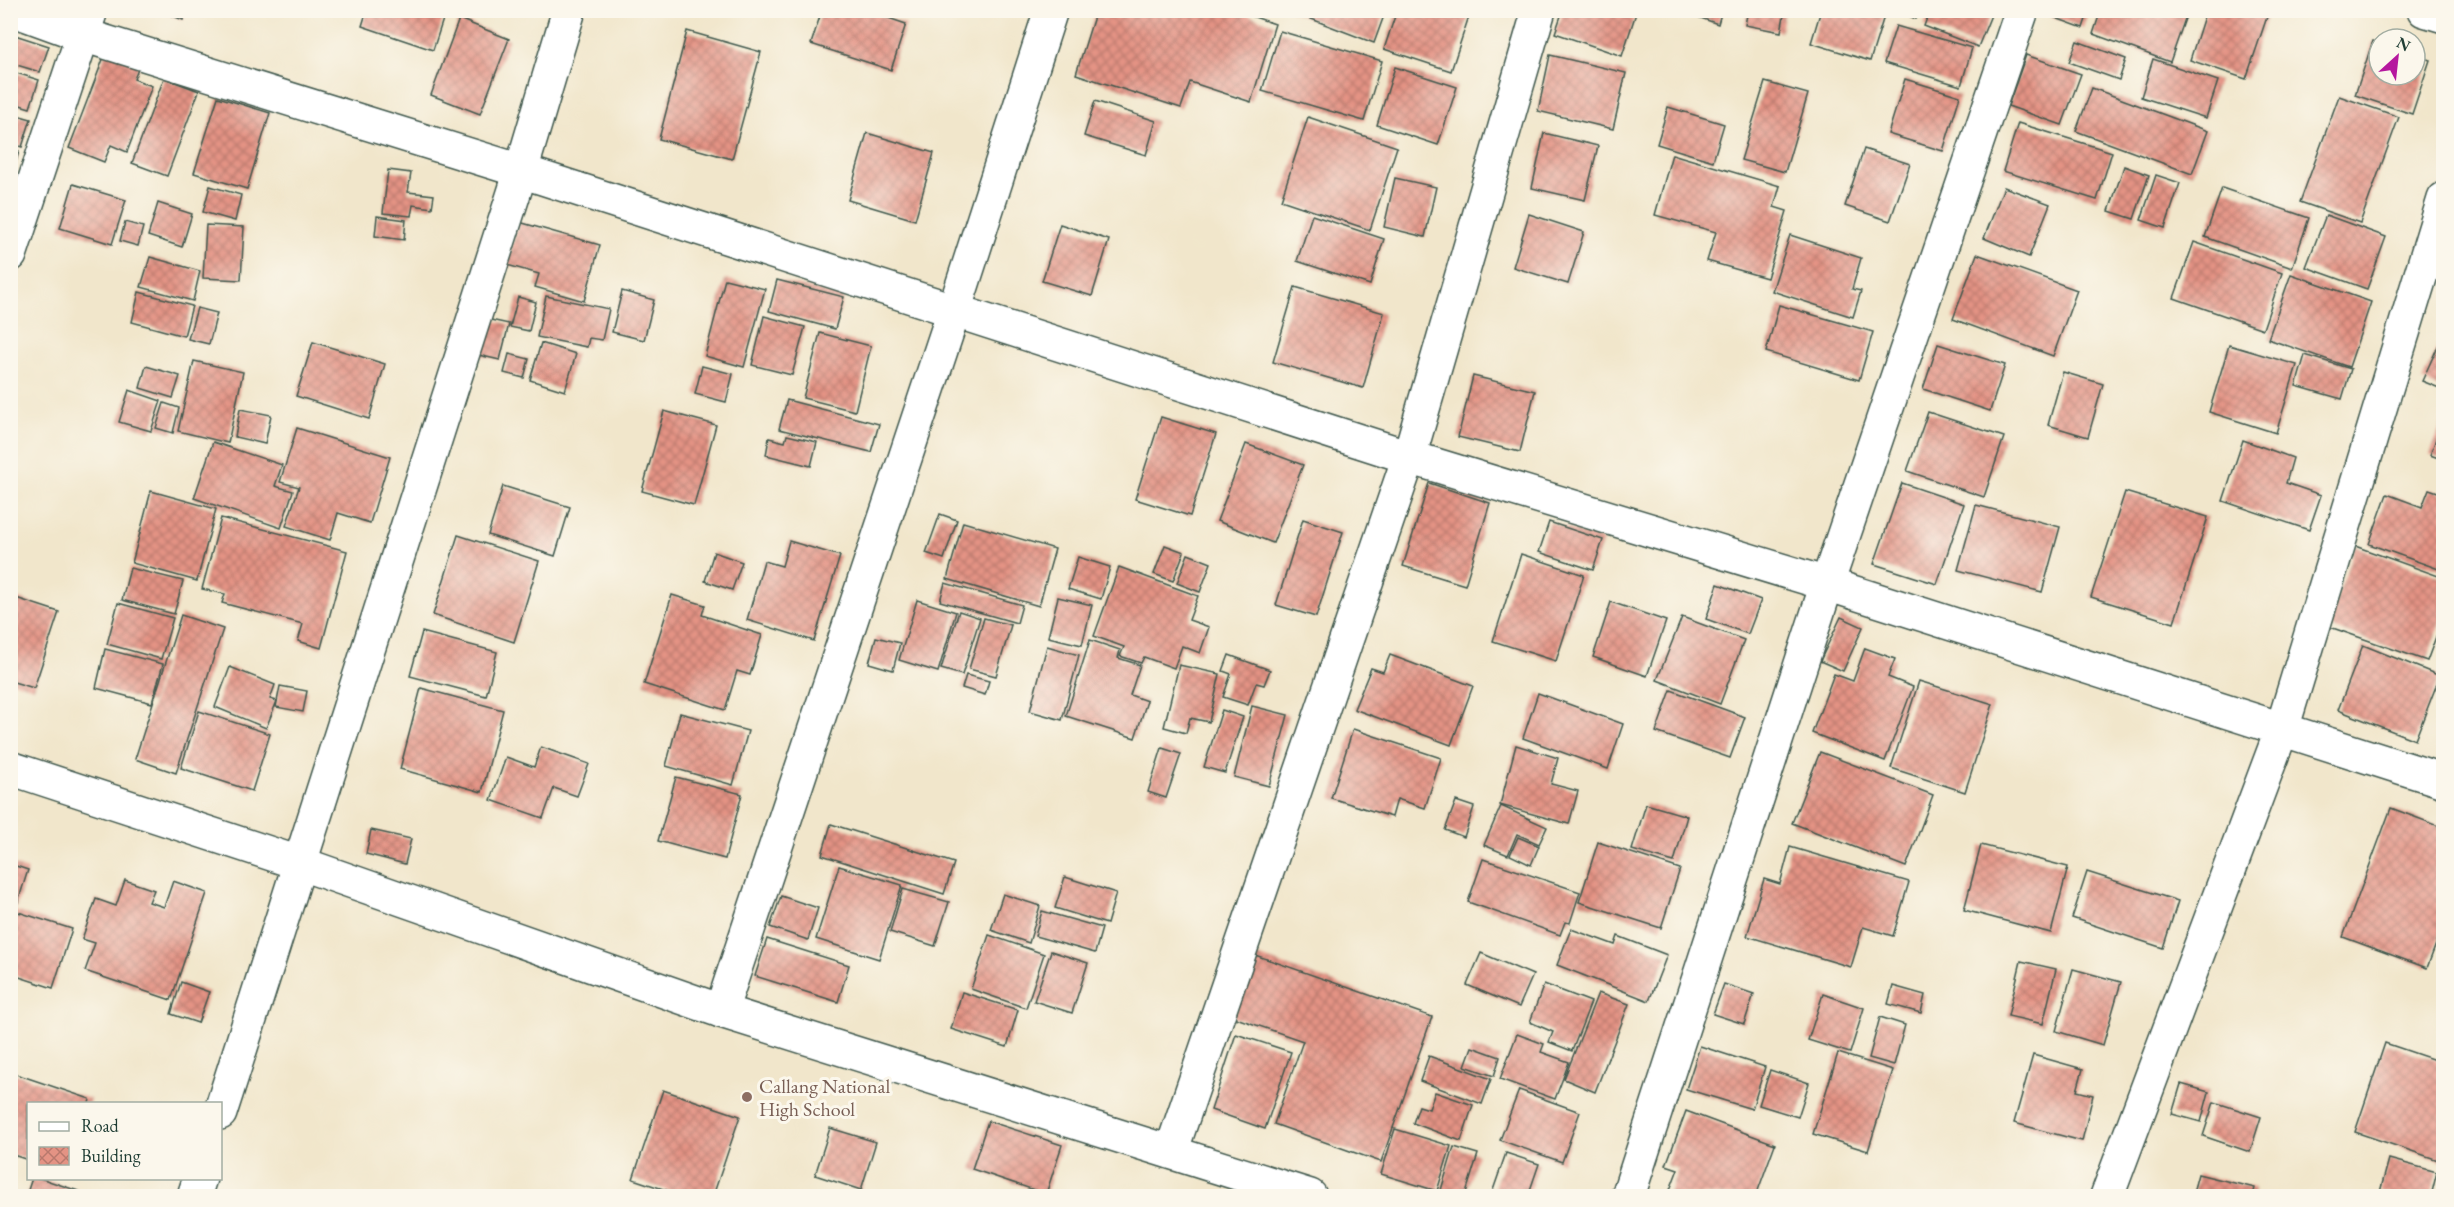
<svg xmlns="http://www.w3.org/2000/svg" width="2454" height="1207" font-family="'EB Garamond',serif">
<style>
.building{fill:url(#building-cross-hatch)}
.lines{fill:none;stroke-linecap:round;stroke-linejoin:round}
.minor-casing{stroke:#3e564b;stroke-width:36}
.minor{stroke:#fff;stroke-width:33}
.education-dot{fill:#8d6e63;stroke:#fbf7ec;stroke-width:2}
.labels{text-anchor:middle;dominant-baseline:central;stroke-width:6;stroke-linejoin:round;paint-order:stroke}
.education-label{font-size:20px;fill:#785e54;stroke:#fbf7ec;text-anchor:start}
</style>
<defs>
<pattern id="building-cross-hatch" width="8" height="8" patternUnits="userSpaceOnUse" patternTransform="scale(1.5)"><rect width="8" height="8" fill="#e49384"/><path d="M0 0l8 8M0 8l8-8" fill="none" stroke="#b8796d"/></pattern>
</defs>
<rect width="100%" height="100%" fill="#fbf7ec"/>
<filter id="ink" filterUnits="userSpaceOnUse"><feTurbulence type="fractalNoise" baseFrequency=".0167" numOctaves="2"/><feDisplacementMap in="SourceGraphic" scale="12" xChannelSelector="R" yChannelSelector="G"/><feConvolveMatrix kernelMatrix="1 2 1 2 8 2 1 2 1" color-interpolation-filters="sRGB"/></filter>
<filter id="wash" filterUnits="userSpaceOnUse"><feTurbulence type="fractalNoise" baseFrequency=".008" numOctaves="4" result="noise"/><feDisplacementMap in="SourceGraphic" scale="24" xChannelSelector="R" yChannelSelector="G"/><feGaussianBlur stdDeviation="1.35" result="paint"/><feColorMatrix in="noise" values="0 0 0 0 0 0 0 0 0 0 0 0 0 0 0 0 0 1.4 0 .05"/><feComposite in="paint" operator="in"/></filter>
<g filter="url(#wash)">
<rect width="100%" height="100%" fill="#f1e6cb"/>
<g id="blocks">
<!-- building -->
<g class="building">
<polygon points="159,10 187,10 183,20"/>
<polygon points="367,10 446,10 433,50 362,26"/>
<polygon points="822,10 865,10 906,24 891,70 811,44"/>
<polygon points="1096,10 1234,10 1275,24 1251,102 1190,82 1181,108 1076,74"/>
<polygon points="1288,10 1386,10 1374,43"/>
<polygon points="1397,10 1471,10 1451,71 1384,49"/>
<polygon points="1563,10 1637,10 1622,56 1555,33"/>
<polygon points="1678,10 1722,10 1718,24"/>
<polygon points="1748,10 1785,10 1781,32 1745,25"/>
<polygon points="1821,10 1874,10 1885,13 1870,61 1811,43"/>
<polygon points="1895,10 1920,10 1916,19"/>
<polygon points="1930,10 1993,10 1978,47 1924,26"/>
<polygon points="2043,10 2089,10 2083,28 2042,13"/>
<polygon points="2101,10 2188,10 2170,62 2093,34"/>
<polygon points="2206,10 2269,11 2246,79 2190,60"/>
<polygon points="459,19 509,39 480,114 431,95"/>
<polygon points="1896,26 1972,48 1961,86 1884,63"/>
<polygon points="687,31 761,52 732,159 659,139"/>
<polygon points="1280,31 1382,61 1364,121 1262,91"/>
<polygon points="15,35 49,46 40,72 10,63 10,49"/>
<polygon points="2077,41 2126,59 2119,80 2069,62"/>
<polygon points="2373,41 2379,43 2379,75 2415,75 2415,55 2430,60 2412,114 2355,95"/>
<polygon points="107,49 141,62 134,79 152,86 127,152 111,145 104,162 69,148"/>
<polygon points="1550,55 1626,73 1613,129 1538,111"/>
<polygon points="2026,55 2081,74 2062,125 2008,106"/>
<polygon points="2153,59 2218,81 2206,118 2141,97"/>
<polygon points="1395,67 1457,87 1438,145 1377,125"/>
<polygon points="10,71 39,80 30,108 10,102"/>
<polygon points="164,78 199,91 167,176 132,163"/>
<polygon points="1905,79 1960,96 1943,151 1888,134"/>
<polygon points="1765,82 1808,94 1785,172 1741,160"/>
<polygon points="2092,88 2208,131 2192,174 2076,131"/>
<polygon points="2339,96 2399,117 2360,223 2300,202"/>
<polygon points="218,97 270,113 247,189 194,173"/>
<polygon points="1095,101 1156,121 1146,155 1084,136"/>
<polygon points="1668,107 1724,124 1713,161 1657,144"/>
<polygon points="10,113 31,119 22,147 10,143"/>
<polygon points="1308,117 1397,147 1370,230 1281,200"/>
<polygon points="2018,123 2112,152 2097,200 2003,171"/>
<polygon points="867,133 934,153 915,220 848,200"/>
<polygon points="1544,133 1598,146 1585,200 1532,188"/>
<polygon points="10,149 19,151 11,180 10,180"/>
<polygon points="1864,149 1910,164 1890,221 1845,206"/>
<polygon points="1672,154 1780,186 1774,207 1787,211 1767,278 1707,261 1716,232 1655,215"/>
<polygon points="2124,166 2149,175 2134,219 2109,211"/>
<polygon points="388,170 411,173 408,192 434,195 432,208 413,205 411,216 383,213"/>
<polygon points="2156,175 2180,183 2165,228 2141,220"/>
<polygon points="1395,178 1436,187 1425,237 1384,227"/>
<polygon points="73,184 126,200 112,244 60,228"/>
<polygon points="210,186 241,195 235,221 203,212"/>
<polygon points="2004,187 2050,204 2029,257 1984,238"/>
<polygon points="2222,188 2309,218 2292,268 2205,237"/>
<polygon points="158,203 192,214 182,247 148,236"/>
<polygon points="1529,214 1584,232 1568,284 1513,267"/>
<polygon points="1312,215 1384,239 1370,285 1297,261"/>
<polygon points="2326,215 2386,237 2367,289 2306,267"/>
<polygon points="377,216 406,220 404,240 375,236"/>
<polygon points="125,222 143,227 138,246 120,241"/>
<polygon points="519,222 600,245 584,301 535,287 539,274 507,265"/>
<polygon points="1060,224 1109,240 1092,296 1042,281"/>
<polygon points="206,225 244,227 241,280 203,278"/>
<polygon points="1790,235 1861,258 1852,289 1861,291 1853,317 1772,291"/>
<polygon points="2194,242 2282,273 2263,329 2174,298"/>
<polygon points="1977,254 2077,290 2053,356 1953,319"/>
<polygon points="150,257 200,271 193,301 141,287"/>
<polygon points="2291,274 2371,302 2349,367 2268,339"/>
<polygon points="725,279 765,289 744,367 705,356"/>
<polygon points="777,280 844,297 835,329 769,311"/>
<polygon points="1295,287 1384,313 1363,388 1273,362"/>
<polygon points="622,291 654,300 644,340 612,332"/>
<polygon points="139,292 192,306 184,336 132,322"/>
<polygon points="546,296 609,309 602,340 589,338 587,347 537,337"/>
<polygon points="518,297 536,302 529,331 510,327"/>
<polygon points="1779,305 1873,332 1859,380 1766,352"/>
<polygon points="197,308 217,313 209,344 188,339"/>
<polygon points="764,316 805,327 792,375 752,365"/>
<polygon points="486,319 509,324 500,360 478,355"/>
<polygon points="820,333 871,346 855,411 803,398"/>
<polygon points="313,342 385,364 369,419 296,396"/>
<polygon points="541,343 576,354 565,391 530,380"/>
<polygon points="1938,344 2005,365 1990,411 1923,389"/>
<polygon points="2229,345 2297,365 2276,433 2209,412"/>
<polygon points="2438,346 2444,349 2444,390 2422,381"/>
<polygon points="509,354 529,359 524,378 504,373"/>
<polygon points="2305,355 2351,369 2342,399 2296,386"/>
<polygon points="194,361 243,372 228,443 178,431"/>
<polygon points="146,366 180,376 173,398 140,388"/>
<polygon points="702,366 733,374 726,402 695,394"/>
<polygon points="2063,372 2103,384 2088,437 2048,425"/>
<polygon points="1473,376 1535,391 1520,452 1458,437"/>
<polygon points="129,390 161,401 151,431 119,422"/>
<polygon points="787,400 879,424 871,452 779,429"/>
<polygon points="164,403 179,408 173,433 156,428"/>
<polygon points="240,409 271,415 265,444 235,437"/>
<polygon points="664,411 716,425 694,505 642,491"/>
<polygon points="1928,412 2004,437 1984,497 1907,471"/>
<polygon points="1161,417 1216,434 1190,516 1135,499"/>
<polygon points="2443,420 2444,420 2444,460 2430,455"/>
<polygon points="297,428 390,457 370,523 338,513 330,540 286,526 299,487 280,482"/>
<polygon points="787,435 817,442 811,466 766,455 769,438 785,442"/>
<polygon points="2243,440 2293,458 2286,483 2321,495 2309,530 2223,501"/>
<polygon points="213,442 282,465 275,486 293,491 281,528 194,498"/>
<polygon points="1246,444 1303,465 1273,543 1217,521"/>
<polygon points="1429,483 1490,503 1465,585 1403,566"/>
<polygon points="1902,483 1964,504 1937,584 1874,564"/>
<polygon points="503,486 570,507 555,556 488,535"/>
<polygon points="2429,489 2444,494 2444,571 2369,544 2387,494 2422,507"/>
<polygon points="151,491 216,509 197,581 132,563"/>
<polygon points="2125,492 2208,517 2174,623 2091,597"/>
<polygon points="1976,505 2060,527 2042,592 1958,570"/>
<polygon points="940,514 957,520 944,559 926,553"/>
<polygon points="221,518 347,551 321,648 298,641 303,624 222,603 225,594 202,589"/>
<polygon points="1303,519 1343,532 1316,617 1276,605"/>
<polygon points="963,522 1055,549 1039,606 947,579"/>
<polygon points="1549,522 1603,540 1593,570 1539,552"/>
<polygon points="458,535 539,561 514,642 433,615"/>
<polygon points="789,541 840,556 814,641 747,620 764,561 782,566"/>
<polygon points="1165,545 1184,552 1173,581 1154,574"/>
<polygon points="2355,546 2444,578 2444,615 2427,661 2327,626"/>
<polygon points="714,552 742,562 732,590 705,581"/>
<polygon points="1188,554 1211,563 1200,592 1177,583"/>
<polygon points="1521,554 1584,575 1556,661 1493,641"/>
<polygon points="1078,557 1110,567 1101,599 1068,589"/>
<polygon points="1119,567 1198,596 1189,620 1209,627 1200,653 1182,646 1174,668 1144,657 1141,663 1120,656 1124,647 1094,636"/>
<polygon points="130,568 183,581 174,614 122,600"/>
<polygon points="945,583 1022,605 1017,623 940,601"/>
<polygon points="1718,584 1761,600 1748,634 1706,619"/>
<polygon points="672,595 705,605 702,615 762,635 750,675 737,671 725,710 644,684"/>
<polygon points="10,596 59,612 34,688 10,681"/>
<polygon points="1058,597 1092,605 1082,645 1048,637"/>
<polygon points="917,600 956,612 938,672 899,660"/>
<polygon points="1611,602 1666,621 1647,676 1593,657"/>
<polygon points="118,603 173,618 161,659 107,644"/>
<polygon points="959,611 980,618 962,675 941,669"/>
<polygon points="181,615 223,629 176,773 135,759"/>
<polygon points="1682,617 1744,640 1720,704 1657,680"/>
<polygon points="1841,617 1863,627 1843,671 1820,661"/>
<polygon points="984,618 1011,625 996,676 969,669"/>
<polygon points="422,632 497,652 486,696 410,676"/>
<polygon points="876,637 900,643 893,670 869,663"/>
<polygon points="1090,640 1120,650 1118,658 1140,665 1130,695 1147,701 1135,738 1066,716"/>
<polygon points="2363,645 2440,676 2415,740 2338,710"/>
<polygon points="1047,646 1079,655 1062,720 1030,711"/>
<polygon points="1865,648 1895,659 1888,677 1913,687 1885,761 1812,733 1834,674 1853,681"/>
<polygon points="105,649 163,664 152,703 96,688"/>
<polygon points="1229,655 1270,670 1264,685 1256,683 1248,705 1223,697 1231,674 1223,671"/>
<polygon points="1390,655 1473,686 1451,745 1354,709 1371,668 1383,672"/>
<polygon points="1179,665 1220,674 1209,722 1190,718 1186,733 1164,727"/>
<polygon points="230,667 275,685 270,699 277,701 266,728 215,707"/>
<polygon points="966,675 989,681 985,695 962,688"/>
<polygon points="1919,681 1993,704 1965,792 1891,768"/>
<polygon points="280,686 307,691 303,712 276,707"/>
<polygon points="421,688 503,710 482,792 400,769"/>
<polygon points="1671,690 1745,717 1730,758 1656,732"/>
<polygon points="1538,693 1623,724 1608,769 1523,738"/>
<polygon points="1252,706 1288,715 1269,786 1234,777"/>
<polygon points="1222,710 1243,717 1225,773 1204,767"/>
<polygon points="199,711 270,734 252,791 181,768"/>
<polygon points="680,713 748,731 733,785 666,766"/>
<polygon points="1353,729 1441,758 1425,808 1397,799 1392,817 1331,798"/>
<polygon points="1516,745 1558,758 1551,784 1578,791 1569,824 1500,805"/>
<polygon points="541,747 589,764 577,796 554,788 543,818 491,800 506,757 534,767"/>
<polygon points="1162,748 1181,754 1166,798 1148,792"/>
<polygon points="1820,752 1933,795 1906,867 1792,823"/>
<polygon points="676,777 742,794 725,859 658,841"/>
<polygon points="1456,801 1474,807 1464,837 1445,830"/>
<polygon points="1646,804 1687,816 1674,862 1632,850"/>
<polygon points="1501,806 1547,827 1539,844 1517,834 1508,855 1484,845"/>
<polygon points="2391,808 2444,828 2444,923 2427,968 2343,937"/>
<polygon points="831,824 954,863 944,894 822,855"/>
<polygon points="371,830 411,839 405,864 366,854"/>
<polygon points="1518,837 1539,846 1531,865 1510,855"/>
<polygon points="1598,842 1680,869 1661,928 1579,902"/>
<polygon points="1981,845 2068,867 2051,933 1964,910"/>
<polygon points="1790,847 1909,882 1893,936 1863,927 1851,967 1747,936 1764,879 1780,884"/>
<polygon points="1483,859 1580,892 1570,923 1565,922 1560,935 1468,902"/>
<polygon points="10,864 28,870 15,911 72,929 53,988 10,974"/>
<polygon points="839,866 902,885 879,959 816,939"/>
<polygon points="2087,872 2178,901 2163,948 2072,918"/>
<polygon points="1065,877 1116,893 1107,924 1055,908"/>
<polygon points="125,880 154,890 149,902 164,907 173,881 207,893 171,1000 85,971 95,943 82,939 96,899 116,906"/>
<polygon points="903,889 949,902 935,946 890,932"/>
<polygon points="1003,894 1040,906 1029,943 991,930"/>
<polygon points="781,896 818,908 808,940 770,927"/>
<polygon points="1042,911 1102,928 1095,953 1035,936"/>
<polygon points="1571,929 1615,945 1618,936 1667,955 1649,1001 1557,965"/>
<polygon points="989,935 1044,954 1026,1008 971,989"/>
<polygon points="767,939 849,965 838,1002 755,976"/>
<polygon points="1051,951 1088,963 1072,1013 1034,1001"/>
<polygon points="1481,953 1533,975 1519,1007 1467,985"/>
<polygon points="1255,955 1432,1017 1381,1162 1274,1124 1303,1041 1233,1017"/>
<polygon points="2021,961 2056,969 2043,1024 2008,1016"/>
<polygon points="2073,969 2121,982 2103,1045 2056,1031"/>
<polygon points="181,982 209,992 198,1023 171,1014"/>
<polygon points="1544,984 1591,1002 1572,1051 1549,1042 1553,1032 1530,1022"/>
<polygon points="1724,984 1754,994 1744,1024 1713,1014"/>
<polygon points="1893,986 1925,995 1921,1013 1888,1004"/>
<polygon points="962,992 1018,1010 1007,1047 951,1029"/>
<polygon points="1598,993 1629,1004 1595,1092 1564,1079"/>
<polygon points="1823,994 1864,1008 1850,1053 1808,1040"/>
<polygon points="1880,1017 1905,1025 1894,1065 1869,1058"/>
<polygon points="1236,1034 1291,1052 1265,1129 1211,1110"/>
<polygon points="1517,1034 1544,1044 1541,1052 1569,1062 1555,1099 1500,1079"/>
<polygon points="2385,1043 2444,1063 2444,1162 2355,1132"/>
<polygon points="1700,1046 1765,1067 1752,1109 1686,1089"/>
<polygon points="1472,1047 1500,1057 1494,1076 1465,1066"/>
<polygon points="1838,1053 1893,1070 1868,1151 1813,1134"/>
<polygon points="2033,1055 2083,1069 2077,1091 2093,1095 2082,1141 2014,1123"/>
<polygon points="1429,1056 1491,1079 1482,1104 1420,1081"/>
<polygon points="1770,1070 1809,1083 1798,1117 1759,1105"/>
<polygon points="10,1072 90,1099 89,1104 28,1104 28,1160 10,1154"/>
<polygon points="2181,1084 2209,1092 2201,1122 2172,1114"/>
<polygon points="663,1090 740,1116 713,1196 684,1196 633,1179"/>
<polygon points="1519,1090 1580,1112 1562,1162 1500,1140"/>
<polygon points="1435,1092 1473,1105 1461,1141 1413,1123 1419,1106 1429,1109"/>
<polygon points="2214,1102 2261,1117 2250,1152 2203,1136"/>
<polygon points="1686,1111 1775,1144 1756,1196 1668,1195 1678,1169 1666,1165"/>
<polygon points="988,1121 1062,1145 1046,1194 972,1169"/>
<polygon points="830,1128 876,1142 861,1190 815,1175"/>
<polygon points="1395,1129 1451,1146 1437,1191 1381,1174"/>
<polygon points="1454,1147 1478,1154 1465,1196 1441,1190"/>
<polygon points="1506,1153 1539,1164 1528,1196 1491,1196"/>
<polygon points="2389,1159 2437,1172 2431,1196 2398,1196 2380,1192"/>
<polygon points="2198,1174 2255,1188 2253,1196 2192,1196"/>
<polygon points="32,1178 40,1178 93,1196 26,1196"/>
</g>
</g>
</g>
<g filter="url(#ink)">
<use href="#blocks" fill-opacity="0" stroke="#3e564b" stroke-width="1.5"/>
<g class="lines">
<defs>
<g id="minor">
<polyline points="14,10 83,35 521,171 1409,457 1827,584 2444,781"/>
<polyline points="2424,10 2444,16"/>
<polyline points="10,255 91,10"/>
<polyline points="10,768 299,863 721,1011 1310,1196"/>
<polyline points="721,1011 954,311 1051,10"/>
<polyline points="220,1113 521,171 569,10"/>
<polyline points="1171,1152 1409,457 1539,10"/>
<polyline points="194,1196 200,1178"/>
<polyline points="1628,1196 1827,584 2022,10"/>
<polyline points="2107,1196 2282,729 2444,199"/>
</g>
</defs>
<!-- minor casing -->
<use href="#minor" class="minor-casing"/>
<!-- minor -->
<use href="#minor" class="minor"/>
</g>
</g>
<!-- markers -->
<circle class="education-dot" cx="747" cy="1097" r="6"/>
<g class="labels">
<!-- education labels -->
<g class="education-label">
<text x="759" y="1086">Callang National<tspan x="759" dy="23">High School</tspan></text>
</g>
</g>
<!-- margin -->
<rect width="2454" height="1207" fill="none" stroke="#fbf7ec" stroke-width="36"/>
<!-- legend -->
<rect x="27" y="1102" width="195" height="78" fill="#fbf7ec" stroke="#a3ada2" stroke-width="1.5"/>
<rect x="39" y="1122" width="30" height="9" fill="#ffffff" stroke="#a3ada2" stroke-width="1.5"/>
<text x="81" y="1132" font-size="18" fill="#1f3d34">Road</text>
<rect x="39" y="1147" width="30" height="18" fill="url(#building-cross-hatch)" stroke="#a3ada2" stroke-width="1.5"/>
<text x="81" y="1162" font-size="18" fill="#1f3d34">Building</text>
<!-- north arrow -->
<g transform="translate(2397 57) rotate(27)"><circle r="28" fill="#fbf7ec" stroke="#a3ada2" stroke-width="1.5"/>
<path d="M0-4.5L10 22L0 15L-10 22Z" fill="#b5179e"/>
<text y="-9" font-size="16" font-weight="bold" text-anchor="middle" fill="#1f3d34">N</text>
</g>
</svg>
